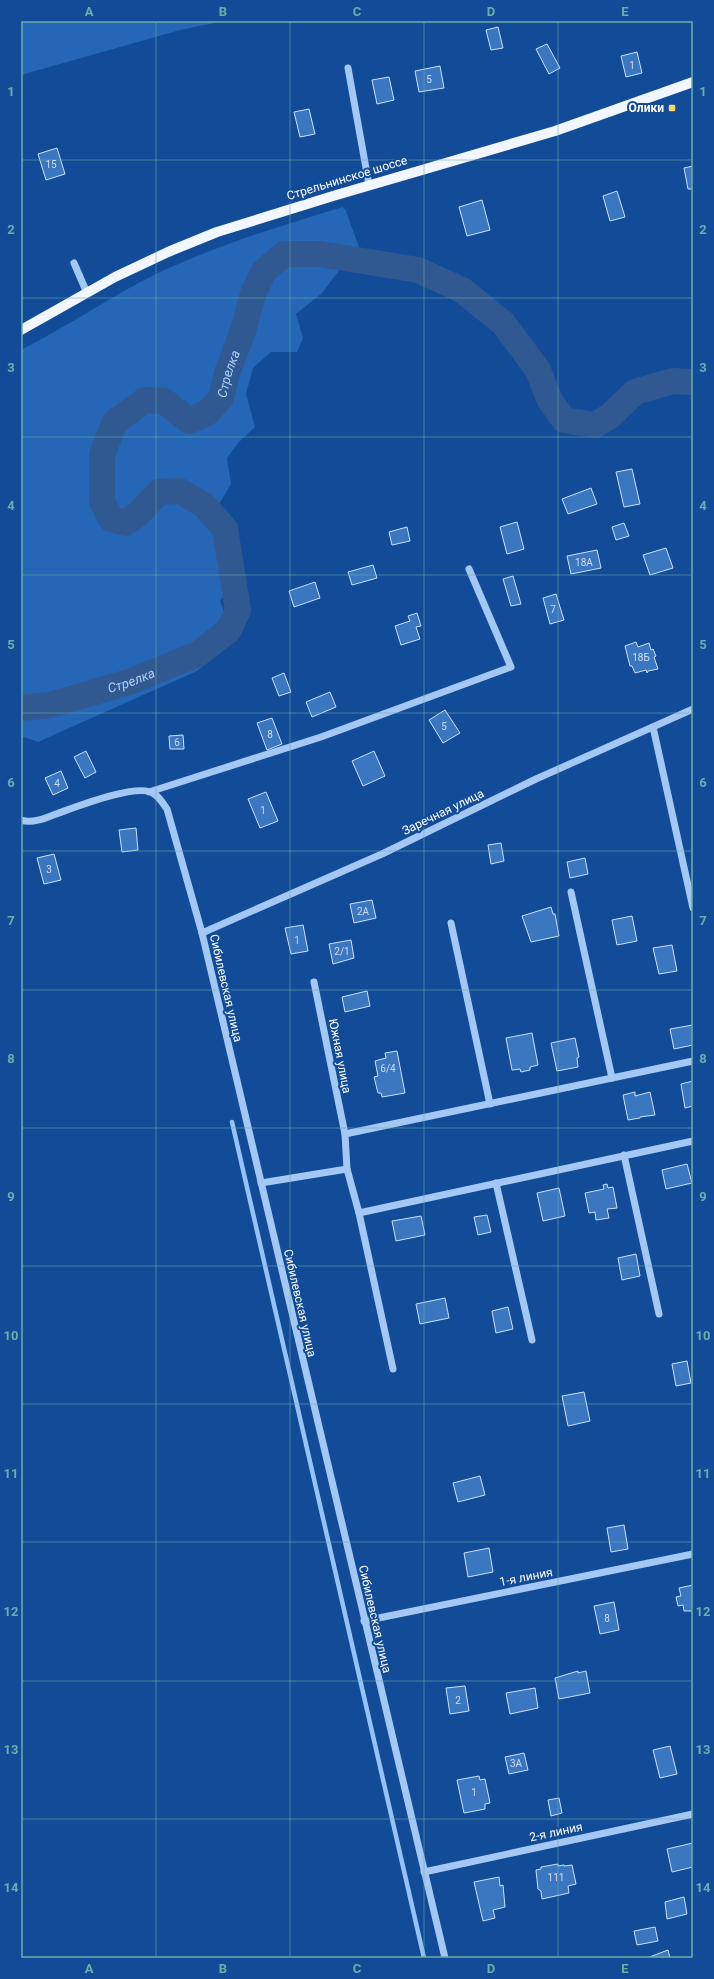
<svg xmlns="http://www.w3.org/2000/svg" width="714" height="1979" font-family="Roboto,sans-serif">
<style>
.green{fill:#2566b7}
.lines{fill:none;stroke-linecap:round;stroke-linejoin:round}
.stream{stroke:#96c2f7;stroke-width:4.5}
.river{stroke:#305992;stroke-width:26}
.building{fill:#3b76c1;stroke:#cce2fd}
.minor{stroke:#a4c8f4;stroke-width:7}
.major{stroke:#f1f6ff;stroke-width:10}
.grid{fill:none;stroke:#6fada8;stroke-width:1;stroke-opacity:0.55}
.poi-dot{fill:#ffd467;stroke:#124c99;stroke-width:1.5}
.labels{text-anchor:middle;dominant-baseline:central;stroke-width:4;stroke-linejoin:round;paint-order:stroke}
.number-label{font-size:10px;fill:#ceddf0}
.poi-label{font-size:12px;font-weight:bold;fill:#fff;stroke:#124c99;text-anchor:end}
.street-label{font-size:12px;fill:#fff;stroke:#124c99}
.water-label{font-size:13px;font-style:italic;fill:#b1d2fa;stroke:#124c99}
.neatline{fill:none;stroke:#6fada8;stroke-width:1.5}
.grid-label{font-size:13px;text-anchor:middle;font-weight:bold;fill:#6fada8}
</style>
<rect width="100%" height="100%" fill="#124c99"/>
<!-- green -->
<g class="green">
<polygon points="21,21 224,21 180,30 21,75"/>
<path d="M 343,207 L 346,211 L 360,250 L 319,243 L 333,249 L 341,268 L 322,293 L 296,314 L 303,338 L 297,352 L 271,352 L 253,368 L 246,394 L 255,427 L 238,443 L 227,458 L 231,484 L 219,504 L 219,529 L 228,561 L 231,588 L 220,601 L 228,622 L 213,658 L 197,671 L 38,742 L 21,736 L 21,350 C 68,326 111,296 158,273 C 218,245 280,226 343,207 Z"/>
</g>
<g class="lines">
<!-- stream -->
<polyline class="stream" points="232,1122 424,1958"/>
<!-- river -->
<path class="river" id="s1" d="M 21,708 L 50,705 L 129,682 L 198,654 L 229,630 L 238,610 L 225,529 L 204,505 L 180,491 L 159,492 L 139,513 L 126,523 L 111,519 L 102,501 L 102,454 L 115,422 L 145,400 L 164,401 L 189,421 L 207,413 L 221,398 L 227,373 L 243,331 L 253,294 L 264,271 L 284,254 L 320,254 L 418,270 L 462,290 L 503,323 L 538,370 L 549,399 L 564,420 L 595,425 L 610,416 L 635,392 L 673,381 L 693,382"/>
</g>
<!-- building -->
<g class="building">
<polygon points="498,27 503,48 491,50 486,30"/>
<polygon points="547,44 560,68 549,74 536,49"/>
<polygon points="637,52 642,73 626,77 621,56"/>
<polygon points="440,66 444,88 419,92 415,71"/>
<polygon points="389,77 394,100 377,104 372,80"/>
<polygon points="309,109 315,134 300,137 294,112"/>
<polygon points="57,148 65,174 46,180 38,154"/>
<polygon points="693,166 693,189 688,189 684,168"/>
<polygon points="617,191 625,217 610,221 603,196"/>
<polygon points="482,200 490,230 467,236 459,207"/>
<polygon points="632,469 640,504 624,507 616,472"/>
<polygon points="591,488 597,504 568,514 562,499"/>
<polygon points="517,522 524,549 507,554 500,527"/>
<polygon points="624,523 629,536 616,540 612,527"/>
<polygon points="407,527 410,541 392,545 389,532"/>
<polygon points="666,548 673,568 650,575 643,555"/>
<polygon points="597,550 601,568 571,574 567,556"/>
<polygon points="373,565 377,578 352,585 348,572"/>
<polygon points="513,576 521,604 511,606 503,579"/>
<polygon points="315,582 320,598 294,607 289,591"/>
<polygon points="556,594 564,620 550,624 543,598"/>
<polygon points="417,613 421,626 416,627 420,639 401,645 395,626 410,621 408,616"/>
<polygon points="636,642 638,647 649,643 651,650 653,649 656,656 654,657 658,669 648,671 647,673 646,670 635,673 632,666 630,666 625,646"/>
<polygon points="284,673 291,692 279,696 272,678"/>
<polygon points="330,692 336,707 312,717 306,702"/>
<polygon points="445,710 460,733 443,743 429,720"/>
<polygon points="272,718 282,744 267,750 257,723"/>
<polygon points="183,735 184,749 170,749 169,736"/>
<polygon points="86,751 96,772 85,778 74,757"/>
<polygon points="374,751 385,776 363,786 352,761"/>
<polygon points="61,771 68,788 53,795 45,778"/>
<polygon points="266,792 278,821 260,828 248,799"/>
<polygon points="136,828 138,850 122,852 119,830"/>
<polygon points="501,843 504,861 491,864 488,845"/>
<polygon points="54,854 61,880 44,884 37,858"/>
<polygon points="585,858 588,874 570,878 567,862"/>
<polygon points="372,900 376,918 354,923 350,904"/>
<polygon points="551,907 553,914 555,914 559,936 531,942 522,916"/>
<polygon points="632,916 637,941 617,945 612,920"/>
<polygon points="303,925 308,951 291,954 285,928"/>
<polygon points="351,940 354,958 333,964 329,944"/>
<polygon points="672,945 677,971 659,974 653,948"/>
<polygon points="367,991 370,1006 345,1012 342,997"/>
<polygon points="693,1025 693,1045 674,1049 670,1029"/>
<polygon points="532,1033 538,1065 530,1067 530,1070 521,1072 520,1069 512,1070 506,1038"/>
<polygon points="575,1038 579,1057 577,1058 578,1067 557,1071 551,1043"/>
<polygon points="397,1051 405,1093 382,1097 381,1093 378,1093 374,1077 378,1076 375,1061 386,1058 385,1053"/>
<polygon points="693,1081 693,1106 685,1108 681,1084"/>
<polygon points="635,1092 635,1096 650,1092 655,1115 640,1117 640,1118 628,1120 623,1095"/>
<polygon points="687,1164 692,1183 666,1189 662,1170"/>
<polygon points="607,1184 608,1188 613,1187 617,1208 607,1209 609,1218 596,1220 595,1212 589,1213 585,1193 604,1189 603,1185"/>
<polygon points="559,1188 565,1216 543,1221 537,1193"/>
<polygon points="487,1215 491,1232 478,1235 474,1217"/>
<polygon points="421,1216 425,1235 396,1241 392,1221"/>
<polygon points="636,1254 640,1276 622,1280 618,1258"/>
<polygon points="445,1298 449,1318 420,1324 416,1304"/>
<polygon points="508,1307 513,1329 496,1333 492,1311"/>
<polygon points="687,1361 691,1383 676,1386 672,1364"/>
<polygon points="584,1392 590,1421 568,1426 562,1396"/>
<polygon points="480,1476 485,1495 458,1502 453,1483"/>
<polygon points="624,1525 628,1549 611,1552 607,1528"/>
<polygon points="489,1548 493,1572 468,1577 464,1553"/>
<polygon points="693,1585 693,1611 684,1611 683,1605 678,1606 676,1597 681,1596 679,1588"/>
<polygon points="614,1602 619,1630 600,1634 594,1606"/>
<polygon points="578,1671 578,1673 586,1671 590,1693 559,1699 555,1678"/>
<polygon points="465,1686 469,1711 450,1714 446,1688"/>
<polygon points="535,1688 538,1708 510,1714 506,1693"/>
<polygon points="670,1746 677,1774 660,1778 653,1750"/>
<polygon points="524,1753 528,1770 509,1774 505,1757"/>
<polygon points="479,1776 480,1780 485,1779 490,1803 485,1804 485,1809 464,1813 457,1780"/>
<polygon points="559,1798 562,1813 551,1816 548,1800"/>
<polygon points="693,1843 693,1867 672,1872 667,1849"/>
<polygon points="558,1864 558,1866 564,1865 564,1866 572,1865 576,1884 568,1886 569,1893 542,1899 541,1891 538,1889 536,1870 541,1869 541,1867"/>
<polygon points="499,1877 500,1886 503,1885 505,1907 493,1910 495,1918 483,1921 474,1882"/>
<polygon points="684,1897 687,1914 667,1919 665,1902"/>
<polygon points="655,1927 658,1941 637,1945 634,1931"/>
<polygon points="668,1950 670,1958 647,1958"/>
</g>
<g class="lines">
<!-- minor -->
<g class="minor">
<polyline points="348,68 369,185"/>
<polyline points="74,263 87,293"/>
<polyline points="653,727 693,908"/>
<polyline points="149,792 321,737 511,667 469,569"/>
<path d="M 21,820 C 32,824 46,818 56,814 C 76,807 132,785 151,792 C 159,796 162,802 167,809 L 202,933 L 445,1958"/>
<polyline points="571,892 612,1078"/>
<polyline points="451,923 490,1104"/>
<polyline points="202,933 382,854 536,779 693,709"/>
<polyline points="314,982 345,1134"/>
<polyline points="624,1155 659,1314"/>
<polyline points="347,1169 359,1213 693,1141"/>
<polyline points="261,1183 347,1169 345,1134 693,1061"/>
<polyline points="496,1183 532,1340"/>
<polyline points="359,1213 393,1369"/>
<polyline points="364,1621 693,1554"/>
<polyline points="424,1872 693,1814"/>
</g>
<!-- major -->
<polyline class="major" points="21,330 115,277 168,252 217,232 333,196 555,131 693,82"/>
</g>
<!-- grid -->
<path class="grid" d="M 156,21 L 156,1958M 290,21 L 290,1958M 424,21 L 424,1958M 558,21 L 558,1958M 21,160 L 693,160M 21,298 L 693,298M 21,437 L 693,437M 21,575 L 693,575M 21,713 L 693,713M 21,851 L 693,851M 21,990 L 693,990M 21,1128 L 693,1128M 21,1266 L 693,1266M 21,1404 L 693,1404M 21,1542 L 693,1542M 21,1681 L 693,1681M 21,1819 L 693,1819"/>
<!-- markers -->
<rect class="poi-dot" x="668" y="104" width="8" height="8" rx="2"/>
<g class="labels">
<!-- number labels -->
<g class="number-label">
<text x="632" y="65">1</text>
<text x="429" y="79">5</text>
<text x="51" y="164">15</text>
<text x="584" y="562">18А</text>
<text x="553" y="609">7</text>
<text x="641" y="657">18Б</text>
<text x="444" y="726">5</text>
<text x="270" y="734">8</text>
<text x="177" y="742">6</text>
<text x="57" y="783">4</text>
<text x="263" y="810">1</text>
<text x="49" y="869">3</text>
<text x="363" y="911">2А</text>
<text x="297" y="940">1</text>
<text x="342" y="951">2/1</text>
<text x="388" y="1068">6/4</text>
<text x="607" y="1618">8</text>
<text x="458" y="1700">2</text>
<text x="516" y="1763">3А</text>
<text x="474" y="1792">1</text>
<text x="556" y="1877">111</text>
</g>
<!-- poi labels -->
<g class="poi-label">
<text x="664" y="108">Олики</text>
</g>
<!-- street labels -->
<g class="street-label">
<text transform="translate(347 178) rotate(-17)">Стрельнинское шоссе</text>
<text transform="translate(443 812) rotate(-26)">Заречная улица</text>
<text transform="translate(226 988) rotate(77)">Сибилевская улица</text>
<text transform="translate(340 1056) rotate(79)">Южная улица</text>
<text transform="translate(300 1303) rotate(77)">Сибилевская улица</text>
<text transform="translate(526 1577) rotate(-11)">1-я линия</text>
<text transform="translate(375 1619) rotate(77)">Сибилевская улица</text>
<text transform="translate(556 1832) rotate(-12)">2-я линия</text>
</g>
<!-- water labels -->
<g class="water-label">
<text stroke="none"><textPath href="#s1" startOffset="726">Стрелка</textPath></text>
<text stroke="none"><textPath href="#s1" startOffset="114">Стрелка</textPath></text>
</g>
</g>
<!-- border -->
<rect width="714" height="1979" fill="none" stroke="#124c99" stroke-width="44"/>
<rect x="22" y="22" width="670" height="1935" class="neatline"/>
<g class="grid-label">
<text x="89" y="16">A</text>
<text x="223" y="16">B</text>
<text x="357" y="16">C</text>
<text x="491" y="16">D</text>
<text x="625" y="16">E</text>
<text x="11" y="96">1</text>
<text x="703" y="96">1</text>
<text x="11" y="234">2</text>
<text x="703" y="234">2</text>
<text x="11" y="372">3</text>
<text x="703" y="372">3</text>
<text x="11" y="510">4</text>
<text x="703" y="510">4</text>
<text x="11" y="649">5</text>
<text x="703" y="649">5</text>
<text x="11" y="787">6</text>
<text x="703" y="787">6</text>
<text x="11" y="925">7</text>
<text x="703" y="925">7</text>
<text x="11" y="1063">8</text>
<text x="703" y="1063">8</text>
<text x="11" y="1201">9</text>
<text x="703" y="1201">9</text>
<text x="11" y="1340">10</text>
<text x="703" y="1340">10</text>
<text x="11" y="1478">11</text>
<text x="703" y="1478">11</text>
<text x="11" y="1616">12</text>
<text x="703" y="1616">12</text>
<text x="11" y="1754">13</text>
<text x="703" y="1754">13</text>
<text x="11" y="1892">14</text>
<text x="703" y="1892">14</text>
<text x="89" y="1973">A</text>
<text x="223" y="1973">B</text>
<text x="357" y="1973">C</text>
<text x="491" y="1973">D</text>
<text x="625" y="1973">E</text>
</g>
</svg>
